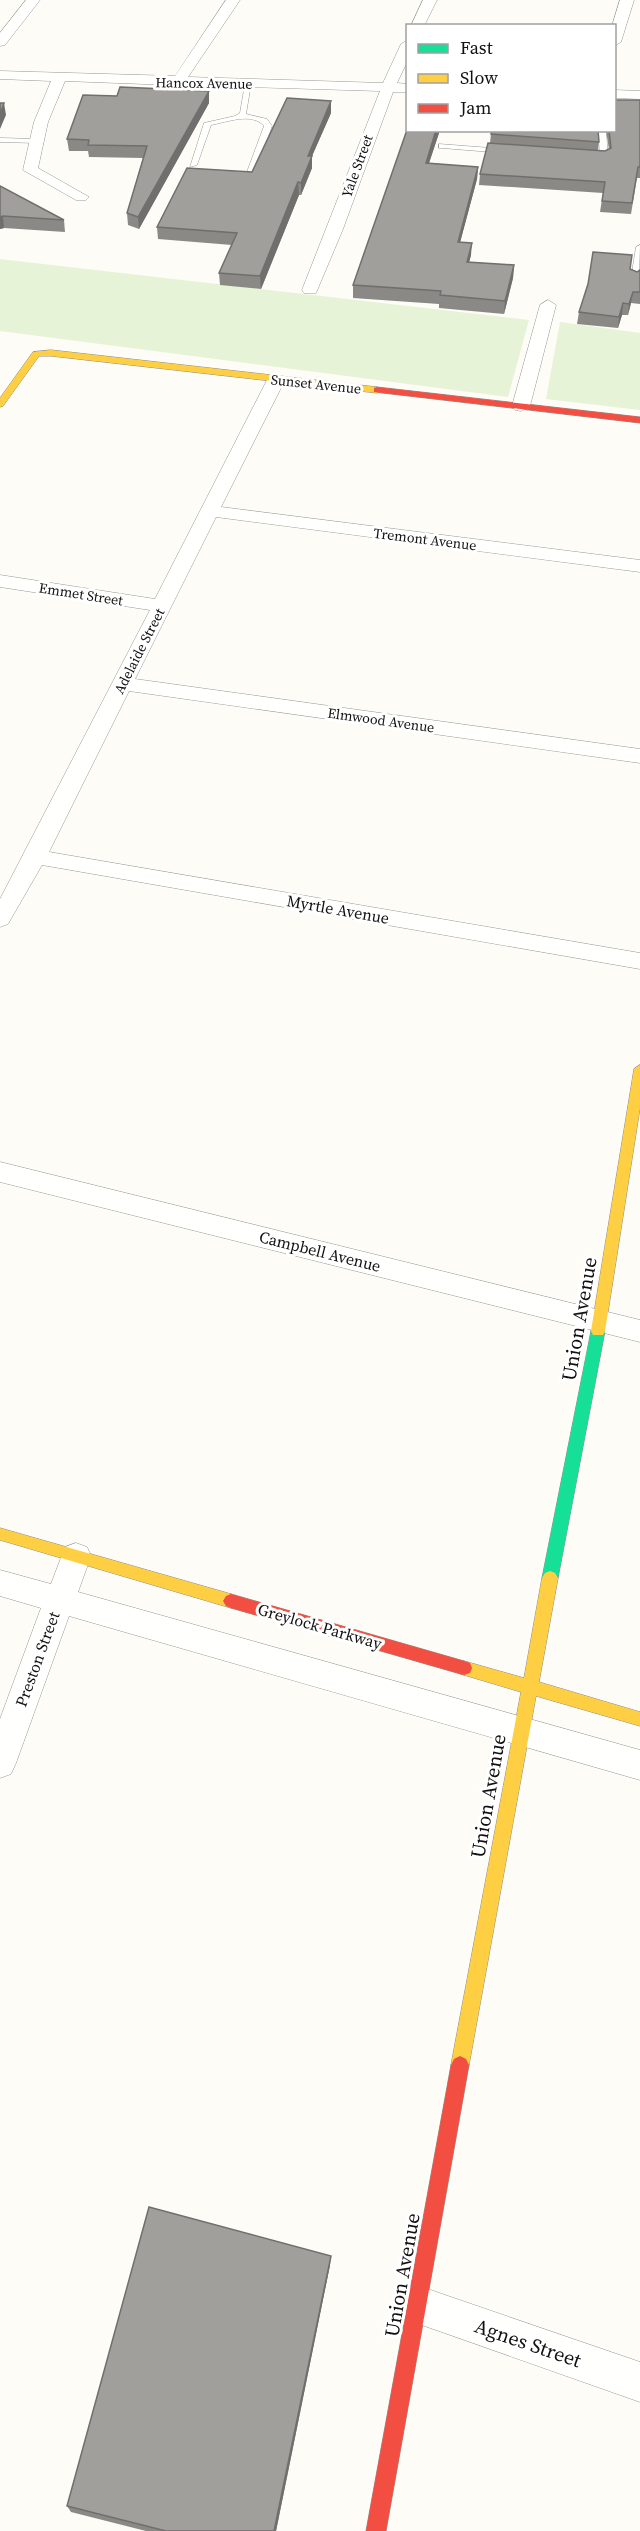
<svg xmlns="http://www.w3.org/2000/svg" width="640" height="2531" font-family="'Source Serif 4',serif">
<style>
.green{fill:#e7f3d7}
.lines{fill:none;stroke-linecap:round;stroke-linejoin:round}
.lane-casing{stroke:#979795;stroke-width:1}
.street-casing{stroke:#979795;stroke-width:1}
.fast-casing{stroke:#8e8d8b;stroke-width:1}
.slow-casing{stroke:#8e8d8b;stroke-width:1}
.jam-casing{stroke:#8e8d8b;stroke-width:1}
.lane{fill:#fffffe;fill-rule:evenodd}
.street{fill:#fffffe;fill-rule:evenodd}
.fast{fill:#16e098;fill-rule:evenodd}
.slow{fill:#ffcf43;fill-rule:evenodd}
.jam{fill:#f24e42;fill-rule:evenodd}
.wall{fill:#8a8986}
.shaded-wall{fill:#716f6d}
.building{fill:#a19f9c;stroke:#716f6d;stroke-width:1.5}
.labels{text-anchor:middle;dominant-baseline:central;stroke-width:6;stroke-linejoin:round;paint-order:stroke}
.far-street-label{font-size:14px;fill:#111;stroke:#fff}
.street-label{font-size:16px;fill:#111;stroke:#fff}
.near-street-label{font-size:20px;fill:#111;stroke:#fff}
</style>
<rect width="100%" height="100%" fill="#fdfcf7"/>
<!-- green -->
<g class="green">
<polygon points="0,259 529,320 508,397 0,331"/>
<polygon points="560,322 640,333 640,410 546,399"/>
</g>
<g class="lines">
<defs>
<g id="lane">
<path d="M 248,82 L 251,84 L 246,114 L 267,119 L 272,126 L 252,180 L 248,182 L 244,180 L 264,126 C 252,112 227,122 211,125 L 197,165 L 190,167 L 204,123 L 235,116 L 240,113 L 245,84 Z"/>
<polygon points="598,130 606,130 608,158 604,160 591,157 600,155"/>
<polygon points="0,138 37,139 41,141 37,143 0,142"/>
<polygon points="439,144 504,149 508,151 504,153 442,148 439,148"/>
<polygon points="640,245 639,279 635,281 631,279 636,247"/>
</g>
<g id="street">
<polygon points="26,0 40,0 5,45 0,46 0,33"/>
<polygon points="226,0 240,0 188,77 383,83 401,44 408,40 408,60 397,83 408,84 408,92 393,92 343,229 316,293 304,293 302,290 380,91 183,85 177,87 171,85 65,81 48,122 38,168 89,197 86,200 76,200 23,170 34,122 51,81 0,79 0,71 175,76"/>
<polygon points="423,0 437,0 424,26 411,26"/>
<polygon points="620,0 634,0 621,42 614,46 612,26"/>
<polygon points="614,90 640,91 640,99 614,98"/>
<polygon points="548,300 556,305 530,406 521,411 515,410 512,406 540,305"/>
<polygon points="276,375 285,380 221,507 640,560 640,572 216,517 135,679 640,749 640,763 129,691 49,852 640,953 640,969 42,865 8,924 0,927 0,899 150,610 0,587 0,575 155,599 267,380"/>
<polygon points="0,1162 640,1320 640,1342 0,1182"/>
<polygon points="76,1543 87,1547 91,1556 78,1592 640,1750 640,1780 69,1616 16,1763 11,1774 0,1778 0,1719 41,1608 0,1596 0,1570 51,1584 65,1547"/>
<polygon points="416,2285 640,2362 640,2402 402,2318 397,2304 402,2290"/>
</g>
<polygon id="fast" points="598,1325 603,1327 605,1331 558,1578 555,1583 550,1585 545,1583 542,1578 591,1331 593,1327"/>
<g id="slow">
<polygon points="51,350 377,387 381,390 377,393 51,356 39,356 3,406 0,407 0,398 33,352"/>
<polygon points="640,1065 640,1108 605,1331 603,1335 593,1335 591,1331 634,1069"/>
<polygon points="0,1528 231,1594 236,1596 239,1601 236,1606 231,1608 0,1540"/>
<polygon points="550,1571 555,1573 558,1578 539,1682 640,1712 640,1726 536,1696 469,2065 466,2071 460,2074 454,2071 451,2065 521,1692 464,1675 458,1673 456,1668 458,1663 464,1661 524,1678 542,1578 545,1573"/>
</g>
<g id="jam">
<polygon points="377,387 640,417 640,423 374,392 374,388"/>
<polygon points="231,1594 464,1661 470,1663 472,1668 470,1673 464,1675 231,1608 226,1606 223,1601 226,1596"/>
<polygon points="460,2056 466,2059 469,2065 386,2531 366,2531 451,2065 454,2059"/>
</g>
</defs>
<!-- lane casing -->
<use href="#lane" class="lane-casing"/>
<!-- street casing -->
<use href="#street" class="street-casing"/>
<!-- fast casing -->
<use href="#fast" class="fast-casing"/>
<!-- slow casing -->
<use href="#slow" class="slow-casing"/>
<!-- jam casing -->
<use href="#jam" class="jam-casing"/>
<!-- lane -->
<use href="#lane" class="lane"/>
<!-- street -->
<use href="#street" class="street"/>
<!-- fast -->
<use href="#fast" class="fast"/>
<!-- slow -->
<use href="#slow" class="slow"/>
<!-- jam -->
<use href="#jam" class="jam"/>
</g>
<!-- wall -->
<g class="wall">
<polygon points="209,91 209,103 139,229 128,225 127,213 143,158 89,157 88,151 69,151 67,139 117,96"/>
<polygon points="615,100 640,100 640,178 637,178 631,214 600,212 603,193 479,185 480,174 490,143 491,134 599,142 598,151 605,151 609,150 606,130 615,130"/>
<polygon points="331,113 312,156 312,168 301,195 299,195 261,289 220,285 219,273 232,245 158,239 157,227 252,172"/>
<polygon points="440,130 429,163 478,167 477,179 460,242 471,255 469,262 514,265 513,278 504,314 439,308 439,304 353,298 353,285"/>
<polygon points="0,186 64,220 65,232 4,228 0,229"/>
<polygon points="630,269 637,272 640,270 640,304 631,303 628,315 622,315 618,328 577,324 579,312"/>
<polygon points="330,2265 276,2531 146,2531 71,2512 67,2506"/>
</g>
<!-- shaded-wall -->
<g class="shaded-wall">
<polygon points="209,91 209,103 139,229 138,217"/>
<polygon points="331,101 331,113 312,156 312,168 301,195 301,183 308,156"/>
<polygon points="4,103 6,115 0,129 0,114"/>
<polygon points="436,130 440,130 425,175 426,163"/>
<polygon points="478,167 477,179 457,254 458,242"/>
<polygon points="298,182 299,195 261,289 260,276"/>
<polygon points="3,216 4,228 0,229 0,217"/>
<polygon points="472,243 471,255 466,275 467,262"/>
<polygon points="514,265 513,278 504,314 505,301"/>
<polygon points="633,292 631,303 628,315 629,304"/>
<polygon points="623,303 622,315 618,328 619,317"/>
<polygon points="331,2256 330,2265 276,2531 274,2531"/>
</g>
<!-- building -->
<g class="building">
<polygon points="120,87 209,91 138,217 127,213 147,146 88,145 89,140 67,139 83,95 117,96"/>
<polygon points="287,98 331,101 308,156 312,156 301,183 298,182 260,276 219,273 237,233 157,227 187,168 252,172"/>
<polygon points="615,100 640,100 640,167 638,167 632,203 602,201 605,182 480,174 488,143 605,151 611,148 609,130 615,130"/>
<polygon points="0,103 4,103 0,114"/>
<polygon points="408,127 408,130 436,130 426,163 478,167 458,242 472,243 467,262 514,265 505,301 440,295 441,291 353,285"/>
<polygon points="492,130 598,130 599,142 491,134"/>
<polygon points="0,186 64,220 3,216 0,217"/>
<polygon points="593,252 632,255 630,269 637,272 640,270 640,292 633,292 629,304 623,303 619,317 579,312 588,284"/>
<polygon points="149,2207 331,2256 274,2531 166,2531 67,2506"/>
</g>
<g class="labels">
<!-- far-street labels -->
<g class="far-street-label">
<text transform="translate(204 83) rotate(1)">Hancox Avenue</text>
<text transform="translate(357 166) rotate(-70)">Yale Street</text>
<text transform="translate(316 384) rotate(6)">Sunset Avenue</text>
<text transform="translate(425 539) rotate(7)">Tremont Avenue</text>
<text transform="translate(81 594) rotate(9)">Emmet Street</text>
<text transform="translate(139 651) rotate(-63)">Adelaide Street</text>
<text transform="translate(381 720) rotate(8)">Elmwood Avenue</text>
</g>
<!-- street labels -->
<g class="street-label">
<text transform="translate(338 909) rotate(10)">Myrtle Avenue</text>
<text transform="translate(320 1251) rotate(14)">Campbell Avenue</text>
<text transform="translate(320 1626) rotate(16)">Greylock Parkway</text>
<text transform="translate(37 1659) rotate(-70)">Preston Street</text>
</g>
<!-- near-street labels -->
<g class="near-street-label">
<text transform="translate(579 1319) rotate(-80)">Union Avenue</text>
<text transform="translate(488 1796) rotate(-80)">Union Avenue</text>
<text transform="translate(402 2275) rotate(-80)">Union Avenue</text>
<text transform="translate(528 2343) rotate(19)">Agnes Street</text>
</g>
</g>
<!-- legend -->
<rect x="406" y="24" width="210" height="108" fill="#ffffff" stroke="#a0a0a0" stroke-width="1.5"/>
<rect x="418" y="44" width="30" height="9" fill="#16e098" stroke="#a0a0a0" stroke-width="1.5"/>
<text x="460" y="54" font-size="18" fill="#111111">Fast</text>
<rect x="418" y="74" width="30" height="9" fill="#ffcf43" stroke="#a0a0a0" stroke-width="1.5"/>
<text x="460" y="84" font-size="18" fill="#111111">Slow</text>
<rect x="418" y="104" width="30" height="9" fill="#f24e42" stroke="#a0a0a0" stroke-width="1.5"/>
<text x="460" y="114" font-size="18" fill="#111111">Jam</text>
</svg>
